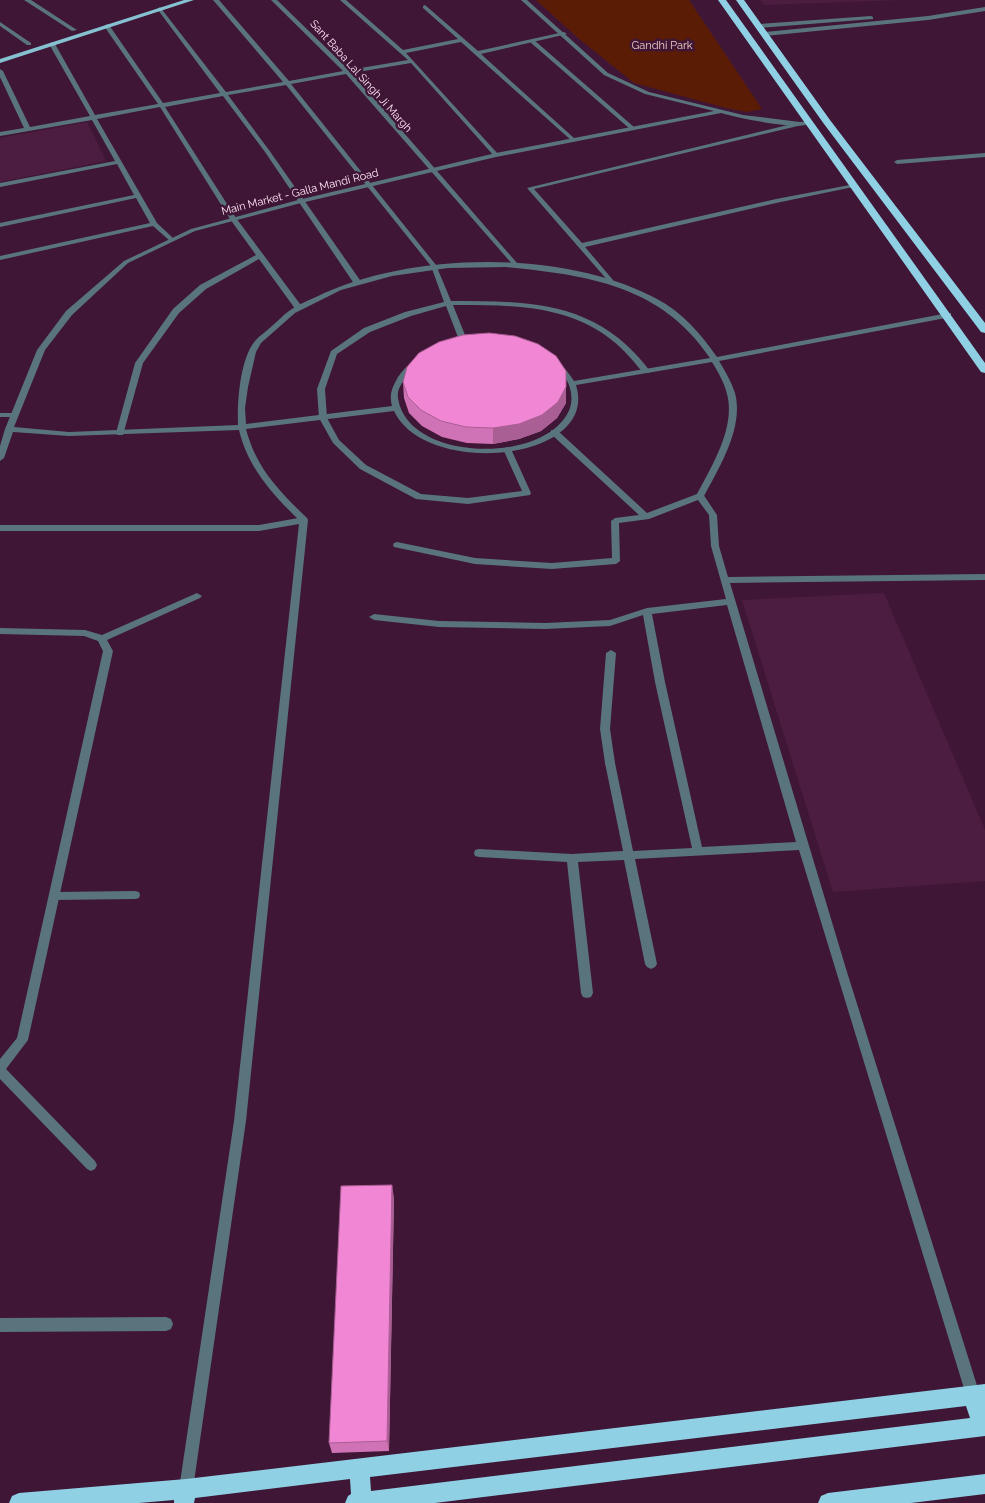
<svg xmlns="http://www.w3.org/2000/svg" width="985" height="1503" font-family="Raleway,sans-serif">
<style>
.built{fill:#4d1d41}
.green{fill:#5b1c06}
.lines{fill:none;stroke-linecap:round;stroke-linejoin:round}
.service{fill:#59747d;fill-rule:evenodd}
.pedestrian{fill:#59747d;fill-rule:evenodd}
.minor{fill:#59747d;fill-rule:evenodd}
.tertiary{fill:#59747d;fill-rule:evenodd}
.primary{fill:#86c1d2;fill-rule:evenodd}
.trunk{fill:#8fd0e4;fill-rule:evenodd}
.wall{fill:#cf73b6}
.shaded-wall{fill:#a95e94}
.building{fill:#f186d4;stroke:#a95e94}
.labels{text-anchor:middle;dominant-baseline:central;stroke-width:5;stroke-linejoin:round;paint-order:stroke}
.far-park-label{font-size:11px;fill:#eecec4;stroke:#3f1635}
.far-street-label{font-size:11px;fill:#fee2f5;stroke:#3f1635}
</style>
<rect width="100%" height="100%" fill="#3f1635"/>
<!-- built -->
<g class="built">
<polygon points="760,0 903,0 764,5"/>
<polygon points="87,122 106,161 0,182 0,138"/>
<polygon points="884,593 985,830 985,881 833,892 742,600"/>
</g>
<!-- green -->
<polygon class="green" points="536,0 689,0 762,109 747,112 726,108 634,83 578,38"/>
<g class="lines">
<!-- service -->
<polygon class="service" points="135,891 139,892 140,895 139,898 135,899 54,900 50,899 49,896 50,893 54,892"/>
<!-- pedestrian -->
<g class="pedestrian">
<polygon points="871,16 873,17 873,19 760,28 757,26 760,24"/>
<polygon points="530,40 534,40 634,127 634,129 630,129 530,42"/>
<polygon points="611,650 616,653 610,729 615,763 614,766 606,766 605,763 600,729 606,653"/>
</g>
<!-- minor -->
<g class="minor">
<polygon points="24,0 31,0 77,30 72,31"/>
<path d="M 213,0 L 219,0 L 289,81 L 343,71 L 271,0 L 277,0 L 349,70 L 408,60 L 340,0 L 346,0 L 403,50 L 458,39 L 423,8 L 423,6 L 425,5 L 478,51 L 564,32 L 567,34 L 481,54 L 574,138 L 575,139 L 572,141 L 461,42 L 406,53 L 498,154 L 498,156 L 494,156 L 411,63 L 352,73 L 517,263 L 517,265 L 513,265 L 346,74 L 291,84 L 436,265 L 451,301 C 532,301 597,301 650,371 L 649,373 L 643,373 C 632,359 620,345 605,335 C 561,304 504,305 453,305 L 469,345 L 468,347 L 462,347 L 461,345 L 446,306 L 411,316 L 370,332 L 337,354 L 325,389 L 327,418 L 339,440 L 366,465 L 421,494 L 468,498 L 522,491 L 503,449 L 507,447 L 511,449 L 531,493 L 530,495 L 468,504 L 416,499 L 360,469 L 333,443 L 319,418 L 317,389 L 331,351 L 364,328 L 405,312 L 444,302 L 431,266 L 286,85 L 228,95 L 269,150 L 362,283 L 355,285 L 265,152 L 223,96 L 165,107 L 236,218 L 303,308 L 296,310 L 259,259 L 206,289 L 179,313 L 143,363 L 123,435 L 117,435 L 116,433 L 135,363 L 173,309 L 200,285 L 256,255 L 230,219 L 160,107 L 97,119 L 157,223 L 174,239 L 174,241 L 170,241 L 153,226 L 0,260 L 0,256 L 150,223 L 136,198 L 0,227 L 0,223 L 134,195 L 117,164 L 0,187 L 0,183 L 115,161 L 92,120 L 0,136 L 0,132 L 24,128 L 0,77 L 0,69 L 3,71 L 30,127 L 90,116 L 49,44 L 52,42 L 55,44 L 95,115 L 158,104 L 104,26 L 107,24 L 109,25 L 163,103 L 220,93 L 158,10 L 157,9 L 160,7 L 226,92 L 283,82 Z"/>
<polygon points="985,7 985,11 928,20 765,36 762,34 765,32 928,16"/>
<polygon points="0,22 31,43 31,45 27,45 0,26"/>
<polygon points="800,122 803,124 802,125 534,189 582,243 776,199 855,184 858,186 776,203 585,247 613,280 613,282 609,282 527,188"/>
<polygon points="985,153 985,157 897,164 894,162 897,160"/>
<polygon points="0,413 14,413 18,415 14,417 0,417"/>
<path d="M 551,430 L 557,430 L 647,513 L 697,494 L 703,494 L 717,515 L 719,546 L 728,577 L 985,574 L 985,580 L 730,583 L 847,972 L 980,1395 L 978,1400 L 973,1402 L 968,1400 L 966,1395 L 799,850 L 635,859 L 657,964 L 655,967 L 651,969 L 647,967 L 645,964 L 624,860 L 578,862 L 593,993 L 591,997 L 587,998 L 583,997 L 581,993 L 567,862 L 479,857 L 475,856 L 474,853 L 475,850 L 479,849 L 572,854 L 623,851 L 605,763 L 606,760 L 614,760 L 615,763 L 633,851 L 692,848 L 655,682 L 643,615 L 610,626 L 545,629 L 439,627 L 374,620 L 369,617 L 374,614 L 439,621 L 545,623 L 610,620 L 647,608 L 726,599 L 711,546 L 709,515 L 698,500 L 649,519 L 619,523 L 620,561 L 616,564 L 552,569 L 475,564 L 394,547 L 393,545 L 394,543 L 397,542 L 475,558 L 552,563 L 612,558 L 611,521 L 615,518 L 639,515 L 551,434 ZM 727,605 L 796,842 L 702,847 L 665,682 L 652,614 Z"/>
<polygon points="304,517 308,520 246,1121 193,1489 191,1494 186,1496 181,1494 179,1489 234,1121 299,524 259,531 0,531 0,525 259,525"/>
<polygon points="197,593 202,596 200,598 107,640 113,651 28,1040 6,1069 95,1161 97,1165 95,1169 91,1171 87,1169 0,1079 0,1059 17,1038 103,651 98,641 84,636 0,634 0,628 85,630 102,635"/>
<polygon points="166,1317 171,1319 173,1324 171,1329 166,1331 0,1332 0,1318"/>
</g>
<!-- tertiary -->
<path class="tertiary" d="M 521,0 L 527,0 L 608,73 L 649,92 L 743,115 L 800,122 L 809,121 L 812,123 C 798,131 739,118 721,113 L 496,157 L 301,203 L 195,231 L 128,263 L 72,315 L 45,350 L 14,427 L 69,432 L 238,425 C 237,402 240,359 255,341 C 260,335 267,331 272,326 C 278,321 283,315 289,311 C 297,305 307,301 316,297 C 409,251 566,249 657,299 C 682,312 701,334 717,357 L 948,313 L 951,313 L 951,317 L 719,361 C 725,371 731,381 735,393 C 744,427 720,466 704,496 L 700,499 L 696,496 C 711,467 736,428 727,394 C 724,382 718,372 712,362 L 576,385 C 600,462 425,478 394,411 L 246,429 C 256,468 279,491 307,518 L 308,520 L 307,522 L 301,522 C 273,495 248,468 239,430 L 69,436 L 13,432 L 4,458 L 0,461 L 0,446 L 5,429 L 37,350 L 66,311 L 124,261 L 191,229 L 298,200 L 496,153 L 714,111 L 645,94 L 604,75 ZM 506,267 C 587,275 661,285 710,358 L 574,381 C 567,370 559,361 547,355 C 508,333 424,337 398,377 C 392,388 389,394 392,406 L 246,424 L 245,408 L 248,387 L 256,352 L 261,343 L 295,313 L 341,290 L 392,276 L 448,268 ZM 492,346 C 519,349 550,354 566,379 C 571,387 573,398 570,408 C 549,465 407,463 398,398 C 397,391 400,386 404,380 C 422,351 460,348 492,346 Z"/>
<!-- primary -->
<polygon class="primary" points="184,0 194,0 0,63 0,59"/>
<!-- trunk -->
<g class="trunk">
<polygon points="718,0 726,0 985,363 985,373 981,372"/>
<polygon points="736,0 744,0 830,120 985,323 985,333 981,332 824,124"/>
<path d="M 985,1384 L 985,1436 L 435,1503 L 345,1503 L 348,1496 L 351,1494 L 350,1479 L 195,1498 L 194,1503 L 174,1503 L 174,1500 L 139,1503 L 9,1503 L 12,1496 L 19,1493 L 186,1479 ZM 966,1406 L 970,1418 L 371,1491 L 370,1477 Z"/>
<polygon points="985,1474 985,1494 911,1503 818,1503 821,1496 828,1493"/>
</g>
</g>
<!-- wall -->
<g class="wall">
<polygon points="403,382 566,403 557,418 541,431 519,439 493,444 467,443 442,437 422,426 409,413 404,398"/>
<polygon points="394,1198 389,1451 332,1453 329,1443"/>
</g>
<!-- shaded-wall -->
<g class="shaded-wall">
<polygon points="566,387 566,403 557,418 541,431 519,439 493,444 493,428"/>
<polygon points="392,1185 394,1198 389,1451 387,1441"/>
</g>
<!-- building -->
<g class="building">
<polygon points="489,333 515,336 538,344 556,356 566,371 566,387 558,402 542,415 519,424 493,428 466,427 441,421 421,410 408,397 403,382 407,367 419,353 439,342 463,335"/>
<polygon points="392,1185 387,1441 329,1443 341,1186"/>
</g>
<g class="labels">
<!-- far-park labels -->
<g class="far-park-label">
<text x="662" y="45">Gandhi Park</text>
</g>
<!-- far-street labels -->
<g class="far-street-label">
<text transform="translate(361 76) rotate(48)">Sant Baba Lal Singh Ji Margh</text>
<text transform="translate(300 192) rotate(-14)">Main Market - Galla Mandi Road</text>
</g>
</g>
</svg>
